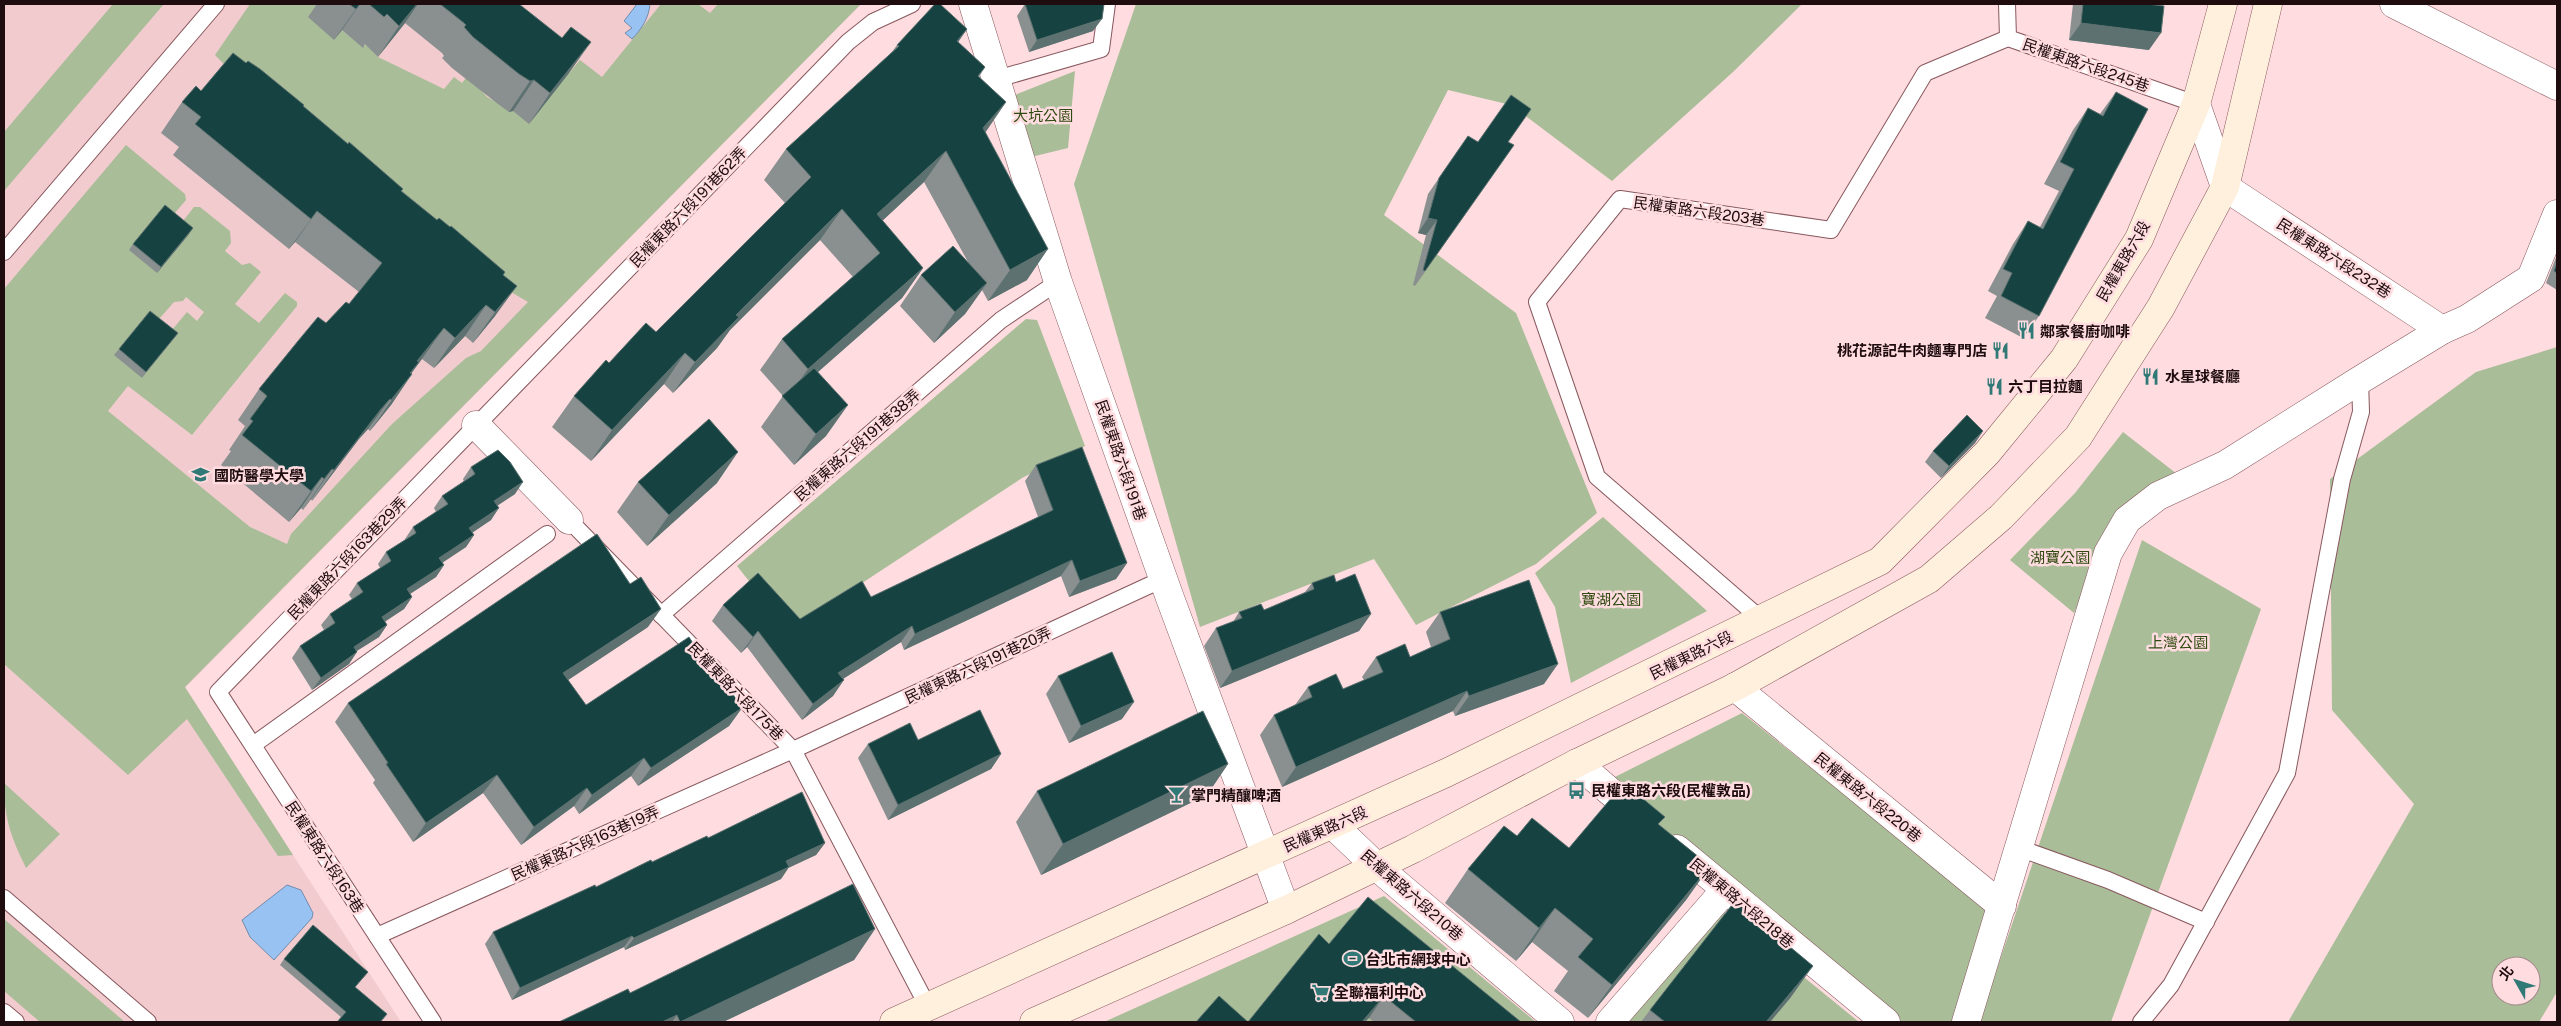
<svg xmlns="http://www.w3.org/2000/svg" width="2561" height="1026" font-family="'Public Sans','Noto Sans TC',sans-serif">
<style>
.built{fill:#f2cbcf}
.green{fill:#a9bd98;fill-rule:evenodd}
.water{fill:#97c2f1;stroke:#738bad}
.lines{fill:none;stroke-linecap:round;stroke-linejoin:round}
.lane-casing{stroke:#88585e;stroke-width:18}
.street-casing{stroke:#88585e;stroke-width:29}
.secondary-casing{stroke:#88585e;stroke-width:29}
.lane{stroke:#fff;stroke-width:16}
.street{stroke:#fff;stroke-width:28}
.secondary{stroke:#ffefdd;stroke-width:28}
.wall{fill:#8a9090}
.shaded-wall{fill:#5c7170}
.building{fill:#164341;stroke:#5c7170}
.labels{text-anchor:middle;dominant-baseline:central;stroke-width:5;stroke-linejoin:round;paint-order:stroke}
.street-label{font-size:15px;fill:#1f0c0f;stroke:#fedcdf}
.park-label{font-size:15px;fill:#304b11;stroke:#fedcdf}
.poi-label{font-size:15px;font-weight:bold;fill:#1f0c0f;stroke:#fedcdf;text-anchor:start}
</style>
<rect width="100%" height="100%" fill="#fedcdf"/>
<!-- built -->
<polygon class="built" points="4,4 861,4 185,688 401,1022 4,1022"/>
<!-- green -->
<g class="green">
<polygon points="113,4 164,4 4,191 4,132"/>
<path d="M 250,4 L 318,4 L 343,31 L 363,47 L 366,44 L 378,57 L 444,89 L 454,77 L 462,83 L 468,75 L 487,97 L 513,111 L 569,73 L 580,60 L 602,77 L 661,4 L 698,4 L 710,13 L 718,4 L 861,4 L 185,687 L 293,855 L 278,856 L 187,719 L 128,775 L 4,664 L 4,289 L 126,145 L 185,194 L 186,200 L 174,214 L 130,250 L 157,272 L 183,221 L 194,207 L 200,207 L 230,231 L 231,243 L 225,251 L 242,265 L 250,263 L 261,272 L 235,304 L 259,323 L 285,293 L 297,302 L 297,306 L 192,435 L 128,386 L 108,411 L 250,527 L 287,544 L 291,534 L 392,424 L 466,358 L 481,351 L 528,302 L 458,261 L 229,69 L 215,55 ZM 186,297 L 204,312 L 197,321 L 187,312 L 172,330 L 159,319 L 174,302 L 183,301 Z"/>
<polygon points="1136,4 1802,4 1733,72 1612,181 1511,105 1448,90 1384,215 1516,313 1597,513 1536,564 1416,625 1374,559 1200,627 1074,184"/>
<polygon points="1075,71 1068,148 1031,157 1005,99"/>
<polygon points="1026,319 1037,320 1085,446 1022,478 789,631 737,566"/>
<path d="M 2557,347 L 2557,992 L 2539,1022 L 2288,1022 L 2414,804 L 2332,710 L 2330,479 L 2476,372 ZM 2501,966 L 2531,966 L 2531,996 L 2501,996 Z"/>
<polygon points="2123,432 2177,474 2118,514 2074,613 2010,560 2075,493"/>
<polygon points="1603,517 1707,611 1571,683 1555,607 1535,573"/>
<polygon points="2142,540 2261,609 2111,1022 1979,1022"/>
<polygon points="1742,713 1991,911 1954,1022 1890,1022 1601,784"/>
<path d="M 4,783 L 60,834 L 26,868 C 11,837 4,819 4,783 Z"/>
<polygon points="1384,896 1536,1022 1104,1022"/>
<polygon points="1719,908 1859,1022 1622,1022"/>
<polygon points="4,919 125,1022 40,1022 4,991"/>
</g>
<!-- water -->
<g class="water">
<path d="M 637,4 L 650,4 C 649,17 642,29 632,39 L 625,33 L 632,28 L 624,21 Z"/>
<polygon points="287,885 301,890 313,913 312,918 274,960 250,937 242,920"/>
</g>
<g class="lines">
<defs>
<g id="lane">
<polyline points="2007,4 2008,38 2196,104"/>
<polyline points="997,79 1101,49 1107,4"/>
<polyline points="4,252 216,4"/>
<polyline points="569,520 793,750 928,1007"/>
<polyline points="661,615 1001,320 1058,282"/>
<polyline points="1762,620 1597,477 1537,302 1620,199 1831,230 1925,73 2008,38"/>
<polyline points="253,745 547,534"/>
<polyline points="2019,848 2108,880 2206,922"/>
<polyline points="4,898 148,1022"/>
<polyline points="377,936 793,750 1163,579"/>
<polyline points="4,1012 16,1022"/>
<polyline points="433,1022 218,692 848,42 873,22 912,4"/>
<polyline points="2141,1022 2171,985 2287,773 2342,479 2361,412 2360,380"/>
</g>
<g id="street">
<polyline points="973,4 1058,282 1170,598 1286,910"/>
<polyline points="2394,4 2557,86"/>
<polyline points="2196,104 2225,187 2442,330"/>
<polyline points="476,425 569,520"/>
<polyline points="1735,687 2002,906"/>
<polyline points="1577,763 1643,820"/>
<polyline points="1333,825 1377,867 1560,1022"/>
<polyline points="1677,849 1886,1022"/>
<polyline points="1610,1022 1725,890"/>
<polyline points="1966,1022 2108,553 2127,520 2158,496 2225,465 2360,380 2442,330 2467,319 2531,278 2557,214"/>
</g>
<g id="secondary">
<polyline points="894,1022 1446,773 1880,561 1987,453 2064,359 2139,239 2196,104 2223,4"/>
<polyline points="1034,1022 1286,910 1413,849 1577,763 1735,687 1929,579 2001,517 2078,437 2161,307 2225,187 2268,4"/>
</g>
</defs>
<!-- lane casing -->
<use href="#lane" class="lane-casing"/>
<!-- street casing -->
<use href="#street" class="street-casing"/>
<!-- secondary casing -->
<use href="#secondary" class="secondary-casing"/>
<!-- lane -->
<use href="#lane" class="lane"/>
<!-- street -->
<use href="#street" class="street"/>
<!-- secondary -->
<use href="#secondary" class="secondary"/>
</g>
<!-- wall -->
<g class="wall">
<polygon points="317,4 519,4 569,73 529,124 513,111 509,112 498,104 452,68 442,58 444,56 442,53 405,23 378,57 365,44 363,48 342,30 334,40 308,17"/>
<polygon points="1025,4 1093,31 1029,52 1017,16"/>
<polygon points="2073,4 2147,4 2149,50 2069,40"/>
<polygon points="967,29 958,42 985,67 979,77 1006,102 985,132 1027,280 988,301 982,290 965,314 934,343 900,306 921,275 968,262 924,182 882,221 923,268 902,298 818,372 826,436 794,465 761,427 783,396 760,370 782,339 853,277 820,240 730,330 717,348 673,393 664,384 591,461 552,427 574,396 609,363 656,332 785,203 764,180 786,149 892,52 897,45"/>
<polygon points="246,63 303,106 402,191 503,275 495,316 473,343 465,336 434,368 422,359 411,373 412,374 391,405 370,431 368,429 359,439 312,501 311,499 303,510 301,508 289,522 221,465 231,451 229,450 245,426 238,420 259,389 326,323 349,304 359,292 295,242 289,249 173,155 179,147 161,133 182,102"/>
<polygon points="2116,92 2039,316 2023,338 1985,318 1997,296 1988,291 2013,244 2028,221 2040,227 2059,191 2044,184 2073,130 2088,108 2100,114"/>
<polygon points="1468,136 1478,142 1508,142 1514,145 1415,286 1413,285 1426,235 1418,233 1428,194"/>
<polygon points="189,234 157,273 129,250 133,244"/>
<polygon points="2557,255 2557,290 2546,283"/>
<polygon points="178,333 142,378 114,355 119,349"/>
<polygon points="1983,431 1975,443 1941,478 1925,462 1933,451"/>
<polygon points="1036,465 1127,563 1116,579 1069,597 1061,576 904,650 901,642 843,679 833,696 802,720 747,647 741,653 712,621 723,605 800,619 871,597 1038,517 1025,481"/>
<polygon points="471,467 515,494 497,506 491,520 472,533 474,535 466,547 442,563 444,565 436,577 410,594 412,597 404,609 385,621 387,625 379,637 357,651 349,664 312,690 292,658 300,646 324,630 321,625 330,614 352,599 349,595 357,583 380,568 378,564 386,552 405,540 405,539 413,527 436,512 434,508 442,496 464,482 463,479"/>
<polygon points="638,482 717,483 647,546 617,512"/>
<polygon points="1336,582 1371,614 1359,631 1220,688 1204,646 1216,628 1233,622 1239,612 1264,610 1305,592 1312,583"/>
<polygon points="1440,612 1544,684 1455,716 1453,711 1282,787 1260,735 1274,715 1295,705 1308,687 1343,689 1364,680 1362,677 1376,657 1410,657 1431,647 1426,632"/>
<polygon points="648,627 568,680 586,705 716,679 742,708 729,726 638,786 631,776 579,814 574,806 521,845 483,793 413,842 373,783 375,780 335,722 348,703"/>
<polygon points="1058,676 1122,719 1069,743 1046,694"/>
<polygon points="918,740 1001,754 991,769 888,820 858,758 868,744"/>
<polygon points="1228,764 1207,795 1041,875 1016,822 1037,791"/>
<polygon points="1659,825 1710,866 1686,900 1588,1018 1554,991 1568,971 1532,942 1516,961 1445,903 1468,869 1517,836 1569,848"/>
<polygon points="708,838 825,843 816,855 789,867 781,879 625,950 624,947 512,1000 485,944 493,932"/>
<polygon points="875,929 854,960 723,1022 559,1022 630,993"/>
<polygon points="1329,944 1521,1022 1374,1022 1369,1018"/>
<polygon points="284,959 368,972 355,987 387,1014 381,1022 337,1022 341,1017 280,965"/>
<polygon points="1791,997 1770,1022 1641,1022 1650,1010"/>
</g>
<!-- shaded-wall -->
<g class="shaded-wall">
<polygon points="360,4 342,30 334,40 356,9"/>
<polygon points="417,4 418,4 405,23 378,57 399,26"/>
<polygon points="1102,19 1093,31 1029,52 1037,40"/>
<polygon points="2081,23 2161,33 2149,50 2069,40"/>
<polygon points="967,29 946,60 957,41"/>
<polygon points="591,42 569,73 529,124 550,93"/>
<polygon points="534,80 513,111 509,112 530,81"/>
<polygon points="1006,102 985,133 983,128"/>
<polygon points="946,151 924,182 866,236 877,214"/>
<polygon points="842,209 820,240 730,330 717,348 673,393 695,362 736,315"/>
<polygon points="317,211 295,242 289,249 311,219"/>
<polygon points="1428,218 1437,220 1426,235 1418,233"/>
<polygon points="193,228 189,234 157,273 161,267"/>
<polygon points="1048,249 1027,280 988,301 1010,270"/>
<polygon points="923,268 902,298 786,400 808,369"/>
<polygon points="987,283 965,314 934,343 955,312"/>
<polygon points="517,286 495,316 473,343 495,312"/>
<polygon points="486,305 465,336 434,368 455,338"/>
<polygon points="444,328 401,388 412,374 391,405 370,431 407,378 417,361"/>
<polygon points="685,353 664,384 591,461 612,430"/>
<polygon points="390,399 368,429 359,439 312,501 334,470 381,409"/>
<polygon points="848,405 826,436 794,465 816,434"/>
<polygon points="1983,431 1975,443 1941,478 1949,466"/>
<polygon points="738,452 717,483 647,546 669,515"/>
<polygon points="332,469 311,499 303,510 324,479"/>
<polygon points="322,477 301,508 289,522 311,491"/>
<polygon points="523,482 515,494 486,513 494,501"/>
<polygon points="499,508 491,520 461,540 469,528"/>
<polygon points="474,535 466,547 431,570 439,558"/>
<polygon points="1072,560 1061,576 904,650 915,634"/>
<polygon points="1127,563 1116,579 1069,597 1080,581"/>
<polygon points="444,565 436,577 399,601 407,589"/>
<polygon points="412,597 404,609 374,629 382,617"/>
<polygon points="661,609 648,627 550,692 563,673"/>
<polygon points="1371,614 1359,631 1220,688 1232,671"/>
<polygon points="387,625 379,637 345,658 354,647"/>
<polygon points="912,626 901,642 827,689 838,673"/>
<polygon points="758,631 747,647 741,653 753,637"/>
<polygon points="357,652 349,664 312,690 321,678"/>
<polygon points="1558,664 1544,684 1455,716 1469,696"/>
<polygon points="844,680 833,696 802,720 813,704"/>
<polygon points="1467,691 1453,711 1282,787 1296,767"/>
<polygon points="1134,702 1122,719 1069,743 1081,726"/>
<polygon points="742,708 729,726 638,786 651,768"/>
<polygon points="1001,754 991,769 888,820 898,805"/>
<polygon points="644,758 631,776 579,814 592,795"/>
<polygon points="1228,764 1207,795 1041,875 1063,844"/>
<polygon points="497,775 483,793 413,842 426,823"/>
<polygon points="587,788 574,806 521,845 534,827"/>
<polygon points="825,843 816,855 782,871 789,867 781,879 625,950 634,938 786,861"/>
<polygon points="1710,866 1686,900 1588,1018 1612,985"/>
<polygon points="1555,908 1532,942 1516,961 1539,928"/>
<polygon points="875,929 854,960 723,1022 680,1022"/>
<polygon points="632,936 624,947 512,1000 520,988"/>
<polygon points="1813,966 1791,997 1770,1022 1766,1022"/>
<polygon points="1384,996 1369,1018 1365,1022 1362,1022"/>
<polygon points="677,1015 672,1022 662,1022"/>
</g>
<!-- building -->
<g class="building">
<polygon points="349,4 360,4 356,9"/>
<polygon points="369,4 417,4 399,26 387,14 384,17"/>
<polygon points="440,4 519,4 562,38 571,27 591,42 550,93 534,80 530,81 519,74 473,37 464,27 466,25 464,23"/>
<polygon points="935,4 940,4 967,29 957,41 985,67 978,76 1006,102 983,128 1048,249 1010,270 946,151 877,214 923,268 808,369 782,339 880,253 842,209 736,315 739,317 695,362 685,353 612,430 574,396 606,360 609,363 646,323 656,332 811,177 786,149 899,46 897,45"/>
<polygon points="1025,4 1104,4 1102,19 1037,40"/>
<polygon points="2083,4 2147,4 2164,6 2161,33 2081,23"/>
<polygon points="233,53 246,63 248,61 260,69 304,105 303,106 348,144 349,142 403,189 401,191 437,220 439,218 450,227 451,226 505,272 503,275 517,286 495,312 486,305 455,338 444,328 417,361 419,362 410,373 412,374 391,400 390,399 381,409 334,470 332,469 324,479 322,477 311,491 242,435 253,421 250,419 267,396 259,389 298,341 318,317 326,323 346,302 349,304 382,263 317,211 311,219 195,124 201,117 182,102 196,86 201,91"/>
<polygon points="2116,92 2148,109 2039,316 2001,296 2012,273 2003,269 2028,221 2043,229 2074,169 2060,162 2088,108 2103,116"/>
<polygon points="1511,95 1531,109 1508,142 1514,145 1425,271 1423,270 1437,220 1428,218 1439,178 1468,136 1478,142"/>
<polygon points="165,205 193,228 161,267 133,244"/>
<polygon points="953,246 987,283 955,312 921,275"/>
<polygon points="2557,263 2557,273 2554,271"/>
<polygon points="150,311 178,333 146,372 119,349"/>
<polygon points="814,368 848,405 816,434 782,396"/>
<polygon points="1967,415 1983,431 1949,466 1933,451"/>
<polygon points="709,419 738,452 669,515 638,482"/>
<polygon points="1082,447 1127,563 1080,581 1072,560 915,634 912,626 838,673 844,680 813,704 758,631 753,637 723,605 758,573 800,619 862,581 871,597 1053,510 1036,465"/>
<polygon points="498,450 510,462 523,482 494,501 499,508 469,528 474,535 439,558 444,565 407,589 412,597 382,617 387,625 354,647 357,652 321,678 300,646 335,623 330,614 363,592 357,583 391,561 386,552 416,533 413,527 448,504 442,496 475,474 471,467"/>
<polygon points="597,534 630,584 641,577 661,609 563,673 586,705 689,637 716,679 721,676 742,708 651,768 644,758 592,795 587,788 534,827 497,775 426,823 386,764 388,763 348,703"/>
<polygon points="1355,574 1371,614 1232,671 1216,628 1242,618 1239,612 1261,604 1264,610 1314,589 1312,583 1334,575 1336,582"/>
<polygon points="1529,580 1558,664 1469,696 1467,691 1296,767 1274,715 1312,697 1308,687 1336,674 1343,689 1383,672 1376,657 1405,644 1410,657 1450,639 1440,612"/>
<polygon points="1112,652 1134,702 1081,726 1058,676"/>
<polygon points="980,710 1001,754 898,805 868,744 910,723 918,740"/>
<polygon points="1203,711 1228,764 1063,844 1037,791"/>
<polygon points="1624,783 1665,817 1658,824 1710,866 1612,985 1578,957 1593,939 1555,908 1539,928 1468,869 1504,826 1517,836 1532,818 1569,848"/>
<polygon points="802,792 825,843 786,861 789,867 634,938 632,936 520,988 493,932 595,885 596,887 651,860 652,862 707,836 708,838"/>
<polygon points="853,884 875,929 680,1022 677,1015 662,1022 559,1022 628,989 630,993"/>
<polygon points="1368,897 1521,1022 1416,1022 1384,996 1362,1022 1248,1022 1319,934 1329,944"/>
<polygon points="1735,901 1813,966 1766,1022 1665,1022 1650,1010"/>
<polygon points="313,925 368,972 355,987 387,1014 380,1022 337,1022 346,1012 284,959"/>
<polygon points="1219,996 1248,1022 1196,1022"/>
</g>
<!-- icons -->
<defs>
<symbol id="restaurant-bare" viewBox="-9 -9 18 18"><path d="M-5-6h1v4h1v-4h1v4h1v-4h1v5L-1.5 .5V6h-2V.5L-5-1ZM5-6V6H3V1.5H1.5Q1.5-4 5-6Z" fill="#307976" stroke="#fedcdf" stroke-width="2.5" paint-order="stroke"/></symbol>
<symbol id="university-bare" viewBox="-9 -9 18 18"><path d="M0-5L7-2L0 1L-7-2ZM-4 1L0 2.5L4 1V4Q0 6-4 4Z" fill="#307976" stroke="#fedcdf" stroke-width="2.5" paint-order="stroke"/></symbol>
<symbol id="bus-bare" viewBox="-9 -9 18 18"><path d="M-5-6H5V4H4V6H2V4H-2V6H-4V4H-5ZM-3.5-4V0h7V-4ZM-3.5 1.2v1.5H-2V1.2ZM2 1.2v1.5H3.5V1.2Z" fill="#307976" stroke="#fedcdf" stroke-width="2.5" paint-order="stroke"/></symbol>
<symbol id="bar-bare" viewBox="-9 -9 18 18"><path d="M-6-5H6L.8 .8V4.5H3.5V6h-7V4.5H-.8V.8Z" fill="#307976" stroke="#fedcdf" stroke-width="2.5" paint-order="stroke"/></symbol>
<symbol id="stadium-bare" viewBox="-9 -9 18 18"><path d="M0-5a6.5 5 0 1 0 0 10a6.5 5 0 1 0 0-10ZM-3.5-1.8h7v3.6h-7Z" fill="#307976" stroke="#fedcdf" stroke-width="2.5" paint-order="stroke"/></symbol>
<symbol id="supermarket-bare" viewBox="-9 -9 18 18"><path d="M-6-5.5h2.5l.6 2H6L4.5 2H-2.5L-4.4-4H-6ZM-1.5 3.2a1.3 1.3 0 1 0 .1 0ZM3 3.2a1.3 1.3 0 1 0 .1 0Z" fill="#307976" stroke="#fedcdf" stroke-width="2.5" paint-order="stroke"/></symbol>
</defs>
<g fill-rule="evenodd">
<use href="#restaurant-bare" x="2014" y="318" width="25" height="25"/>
<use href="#restaurant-bare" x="1988" y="338" width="25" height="25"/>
<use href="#restaurant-bare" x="2138" y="364" width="25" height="25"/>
<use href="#restaurant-bare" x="1982" y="374" width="25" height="25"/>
<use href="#university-bare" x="188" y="462" width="25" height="25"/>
<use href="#bus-bare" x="1564" y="778" width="25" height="25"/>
<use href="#bar-bare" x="1164" y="782" width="25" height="25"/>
<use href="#stadium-bare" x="1340" y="946" width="25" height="25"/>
<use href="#supermarket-bare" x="1308" y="980" width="25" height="25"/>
</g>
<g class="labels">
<!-- street labels -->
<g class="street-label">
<text transform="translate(2086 65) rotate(19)">民權東路六段245巷</text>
<text transform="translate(688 207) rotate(-46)">民權東路六段191巷62弄</text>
<text transform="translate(1699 211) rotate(8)">民權東路六段203巷</text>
<text transform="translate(2334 258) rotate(33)">民權東路六段232巷</text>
<text transform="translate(2123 261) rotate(-60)">民權東路六段</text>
<text transform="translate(857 445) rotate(-41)">民權東路六段191巷38弄</text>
<text transform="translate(1121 460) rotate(71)">民權東路六段191巷</text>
<text transform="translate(347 558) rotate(-46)">民權東路六段163巷29弄</text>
<text transform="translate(1691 655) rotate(-26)">民權東路六段</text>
<text transform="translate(978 665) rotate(-25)">民權東路六段191巷20弄</text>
<text transform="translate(736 691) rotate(46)">民權東路六段175巷</text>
<text transform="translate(1868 797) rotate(39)">民權東路六段220巷</text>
<text transform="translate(1325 829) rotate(-24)">民權東路六段</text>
<text transform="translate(585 843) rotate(-24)">民權東路六段163巷19弄</text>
<text transform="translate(325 857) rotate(57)">民權東路六段163巷</text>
<text transform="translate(1412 895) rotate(41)">民權東路六段210巷</text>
<text transform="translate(1742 903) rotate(40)">民權東路六段218巷</text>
</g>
<!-- park labels -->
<g class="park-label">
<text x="1043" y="115">大坑公園</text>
<text x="2060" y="557">湖寶公園</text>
<text x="1611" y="599">寶湖公園</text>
<text x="2178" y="642">上灣公園</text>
</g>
<!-- poi labels -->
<g class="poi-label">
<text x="2040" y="331">鄰家餐廚咖啡</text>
<text x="1987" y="350" text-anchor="end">桃花源記牛肉麵專門店</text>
<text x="2165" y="376">水星球餐廳</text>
<text x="2008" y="386">六丁目拉麵</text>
<text x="214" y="475">國防醫學大學</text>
<text x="1591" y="790">民權東路六段(民權敦品)</text>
<text x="1191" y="795">掌門精釀啤酒</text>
<text x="1366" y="959">台北市網球中心</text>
<text x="1334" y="992">全聯福利中心</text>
</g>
</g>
<!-- border -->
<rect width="2561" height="1026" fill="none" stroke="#1f0c0f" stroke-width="10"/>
<!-- north arrow -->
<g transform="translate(2516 981) rotate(309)"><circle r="24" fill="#fedcdf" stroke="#a5898c"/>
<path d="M0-4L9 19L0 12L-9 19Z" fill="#307976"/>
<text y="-8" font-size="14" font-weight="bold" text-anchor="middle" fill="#1f0c0f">北</text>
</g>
</svg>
